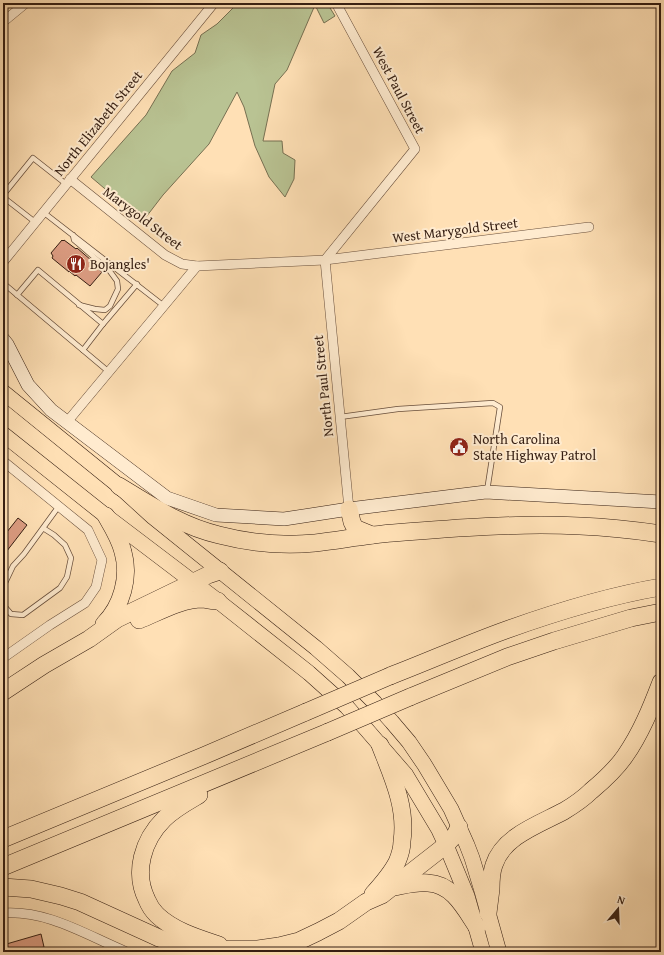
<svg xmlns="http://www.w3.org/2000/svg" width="664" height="955" font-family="'Gentium Book Plus',serif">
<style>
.green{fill:#b9c393;stroke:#777052}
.building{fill:#dd9d83;stroke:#351e12}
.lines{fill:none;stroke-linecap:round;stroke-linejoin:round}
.lane-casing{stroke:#684e3b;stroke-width:6}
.street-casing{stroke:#684e3b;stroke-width:10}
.secondary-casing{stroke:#351e12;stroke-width:14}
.primary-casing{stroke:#351e12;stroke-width:16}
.highway-casing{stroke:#351e12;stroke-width:18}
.lane{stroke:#ffebcf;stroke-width:4.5}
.street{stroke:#ffebcf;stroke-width:9}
.secondary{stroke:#ffebcf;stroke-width:13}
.primary{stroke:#ffe0b5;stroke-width:15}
.highway{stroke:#ffe0b5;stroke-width:17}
.highway-bridge-casing{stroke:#351e12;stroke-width:18;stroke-linecap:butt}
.highway-bridge{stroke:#ffe0b5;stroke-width:17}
.labels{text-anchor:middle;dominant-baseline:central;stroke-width:4;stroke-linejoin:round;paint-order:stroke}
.street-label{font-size:14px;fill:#351e12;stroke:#ffebcf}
.poi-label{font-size:14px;fill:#351e12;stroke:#ffebcf;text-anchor:start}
</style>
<rect width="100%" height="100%" fill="#ffe0b5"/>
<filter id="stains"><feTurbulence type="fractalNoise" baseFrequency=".005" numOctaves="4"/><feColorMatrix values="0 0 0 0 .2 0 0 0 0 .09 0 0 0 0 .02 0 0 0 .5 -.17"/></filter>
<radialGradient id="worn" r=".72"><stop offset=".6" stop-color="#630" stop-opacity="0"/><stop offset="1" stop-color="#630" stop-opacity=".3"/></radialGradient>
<!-- green -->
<polygon class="green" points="238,3 327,3 335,16 324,23 315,5 287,70 275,84 263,141 282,141 283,153 295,160 294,179 285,197 269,177 255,146 244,107 237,92 209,144 163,195 143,221 91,177 146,115 172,71 195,53 201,35 217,24"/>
<!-- building -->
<g class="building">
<polygon points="62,240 63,241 64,240 76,249 77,248 91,260 89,262 102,272 90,286 76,275 75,276 69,271 69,272 52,258 53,256 51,253"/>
<polygon points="18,518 27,525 3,556 3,537"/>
<polygon points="41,934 44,947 25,952 3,952 3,945"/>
</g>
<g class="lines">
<defs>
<g id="lane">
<polyline points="3,195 33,158 66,184"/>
<polyline points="3,197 35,222"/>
<polyline points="43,212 164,306"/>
<polyline points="73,235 74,240 80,245 109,270 117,281 118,289 110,306 105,310 95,309 79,305"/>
<polyline points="3,283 109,372"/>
<polyline points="17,295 38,270 103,324"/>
<polyline points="83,350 103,324 137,284"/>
<polyline points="340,417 398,409 493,403 500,407 487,491"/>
<polyline points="43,528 54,535 65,545 71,558 67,577 60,588 23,615 11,614 5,607 4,585 13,566 24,554 59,506"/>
</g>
<g id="street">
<polyline points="3,22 26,3"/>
<polyline points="70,179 165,255 182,264 197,266 325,260 589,227"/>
<polyline points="325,260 415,149 336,3"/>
<polyline points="325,260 349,509"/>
<polyline points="3,262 214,3"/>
<polyline points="67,422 197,266"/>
<polyline points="3,461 88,530 102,560 96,587 85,603 50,625 3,658"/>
<path d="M 3,913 C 48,910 86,935 127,952"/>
</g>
<polyline id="secondary" points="3,339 7,344 28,385 51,410 167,498 216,515 284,519 349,509 486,492 661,502"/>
<g id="primary">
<polyline points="3,392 119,486 153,517 316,648 348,676 375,703 392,722 409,742 424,764 451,809 467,845 472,858 482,891 499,952"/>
<polyline points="3,434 106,516 218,601 309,673 347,707 406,775 439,830 446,845 467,896 483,952"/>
</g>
<g id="highway">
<path d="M 119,486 C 152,506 181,526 219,535 C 250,543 283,546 315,543 C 341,540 367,535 393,533 C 455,528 517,523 580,526 C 607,527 634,530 661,534"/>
<polyline points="349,509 352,522 355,528 372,535"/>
<path d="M 139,620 C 159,612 181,599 203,599 C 208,600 213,601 218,601"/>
<path d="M 104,624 C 122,606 130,577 123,552 C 120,539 113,528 106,516"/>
<path d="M 390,676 C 429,661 467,644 506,630 C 556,612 608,596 661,587"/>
<polyline points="3,692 44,665 89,639 117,619 208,575 220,571"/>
<polyline points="410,697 507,657 554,641 631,618 661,612"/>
<path d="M 199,795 C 187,802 174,809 164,819 C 143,840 133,872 147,900 C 149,905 153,911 157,915 C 174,931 198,938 219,945"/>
<polyline points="3,839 203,756 306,712"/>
<polyline points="3,867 328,732"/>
<polyline points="3,887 31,889 61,896 80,902 159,938 176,944 191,949 205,951 229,949 258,949 279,946 299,941 318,932 339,921 366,902 382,895 446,845 455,835 459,827"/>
<path d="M 394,887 C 405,885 417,882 428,883 C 453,884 465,909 477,927"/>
<path d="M 373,894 C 382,884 391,874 397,862 C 400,855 402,848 402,841 C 407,807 392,776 380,745"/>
<path d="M 488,913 C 489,905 490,897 491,889 C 491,881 491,873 494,865 C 503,836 540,824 564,811 C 574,805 583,799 591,791 C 603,781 616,769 625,756 C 641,733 651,708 661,682"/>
</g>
</defs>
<!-- lane casing -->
<use href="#lane" class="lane-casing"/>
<!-- street casing -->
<use href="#street" class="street-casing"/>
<!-- secondary casing -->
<use href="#secondary" class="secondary-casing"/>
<!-- primary casing -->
<use href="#primary" class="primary-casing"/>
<!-- highway casing -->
<use href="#highway" class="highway-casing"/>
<!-- lane -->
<use href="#lane" class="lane"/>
<!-- street -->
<use href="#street" class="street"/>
<!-- secondary -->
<use href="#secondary" class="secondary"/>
<!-- primary -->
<use href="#primary" class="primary"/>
<!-- highway -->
<use href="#highway" class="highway"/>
<defs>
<g id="highway-bridge">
<polyline points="306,712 390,676"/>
<polyline points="328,732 410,697"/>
</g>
</defs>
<!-- highway-bridge casing -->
<use href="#highway-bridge" class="highway-bridge-casing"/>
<!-- highway-bridge -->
<use href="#highway-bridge" class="highway-bridge"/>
</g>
<!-- icons -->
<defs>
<symbol id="restaurant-disc" viewBox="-11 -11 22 22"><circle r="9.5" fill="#8f2418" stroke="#ffebcf"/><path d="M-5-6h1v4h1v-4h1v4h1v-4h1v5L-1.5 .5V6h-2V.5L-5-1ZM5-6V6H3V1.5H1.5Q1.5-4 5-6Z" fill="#fff"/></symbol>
<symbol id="civic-disc" viewBox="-11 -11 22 22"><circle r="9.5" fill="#8f2418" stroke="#ffebcf"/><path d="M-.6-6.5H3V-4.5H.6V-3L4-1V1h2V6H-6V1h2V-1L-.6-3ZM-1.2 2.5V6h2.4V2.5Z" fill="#fff"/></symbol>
</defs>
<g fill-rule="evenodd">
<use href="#restaurant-disc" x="65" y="253" width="22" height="22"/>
<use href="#civic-disc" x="448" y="436" width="22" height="22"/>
</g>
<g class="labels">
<!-- street labels -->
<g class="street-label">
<text transform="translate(399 90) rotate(62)">West Paul Street</text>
<text transform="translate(98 123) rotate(-51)">North Elizabeth Street</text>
<text transform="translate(143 218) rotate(37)">Marygold Street</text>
<text transform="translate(455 230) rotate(-7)">West Marygold Street</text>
<text transform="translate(323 386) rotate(-96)">North Paul Street</text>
</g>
<!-- poi labels -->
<g class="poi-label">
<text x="90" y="264">Bojangles'</text>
<text x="473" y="439">North Carolina<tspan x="473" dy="16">State Highway Patrol</tspan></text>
</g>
</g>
<!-- margin -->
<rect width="664" height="955" fill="none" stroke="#ffe0b5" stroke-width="16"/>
<rect x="4" y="4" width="656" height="947" fill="none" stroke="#351e12" stroke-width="2"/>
<rect x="8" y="8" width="648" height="939" fill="none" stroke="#351e12"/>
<!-- north arrow -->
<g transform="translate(618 909) rotate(19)" stroke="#ffebcf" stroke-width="3" paint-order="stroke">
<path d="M0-3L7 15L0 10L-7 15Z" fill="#351e12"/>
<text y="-6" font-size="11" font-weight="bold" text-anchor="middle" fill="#351e12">N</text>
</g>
<rect width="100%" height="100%" filter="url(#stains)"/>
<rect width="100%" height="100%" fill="url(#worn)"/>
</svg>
